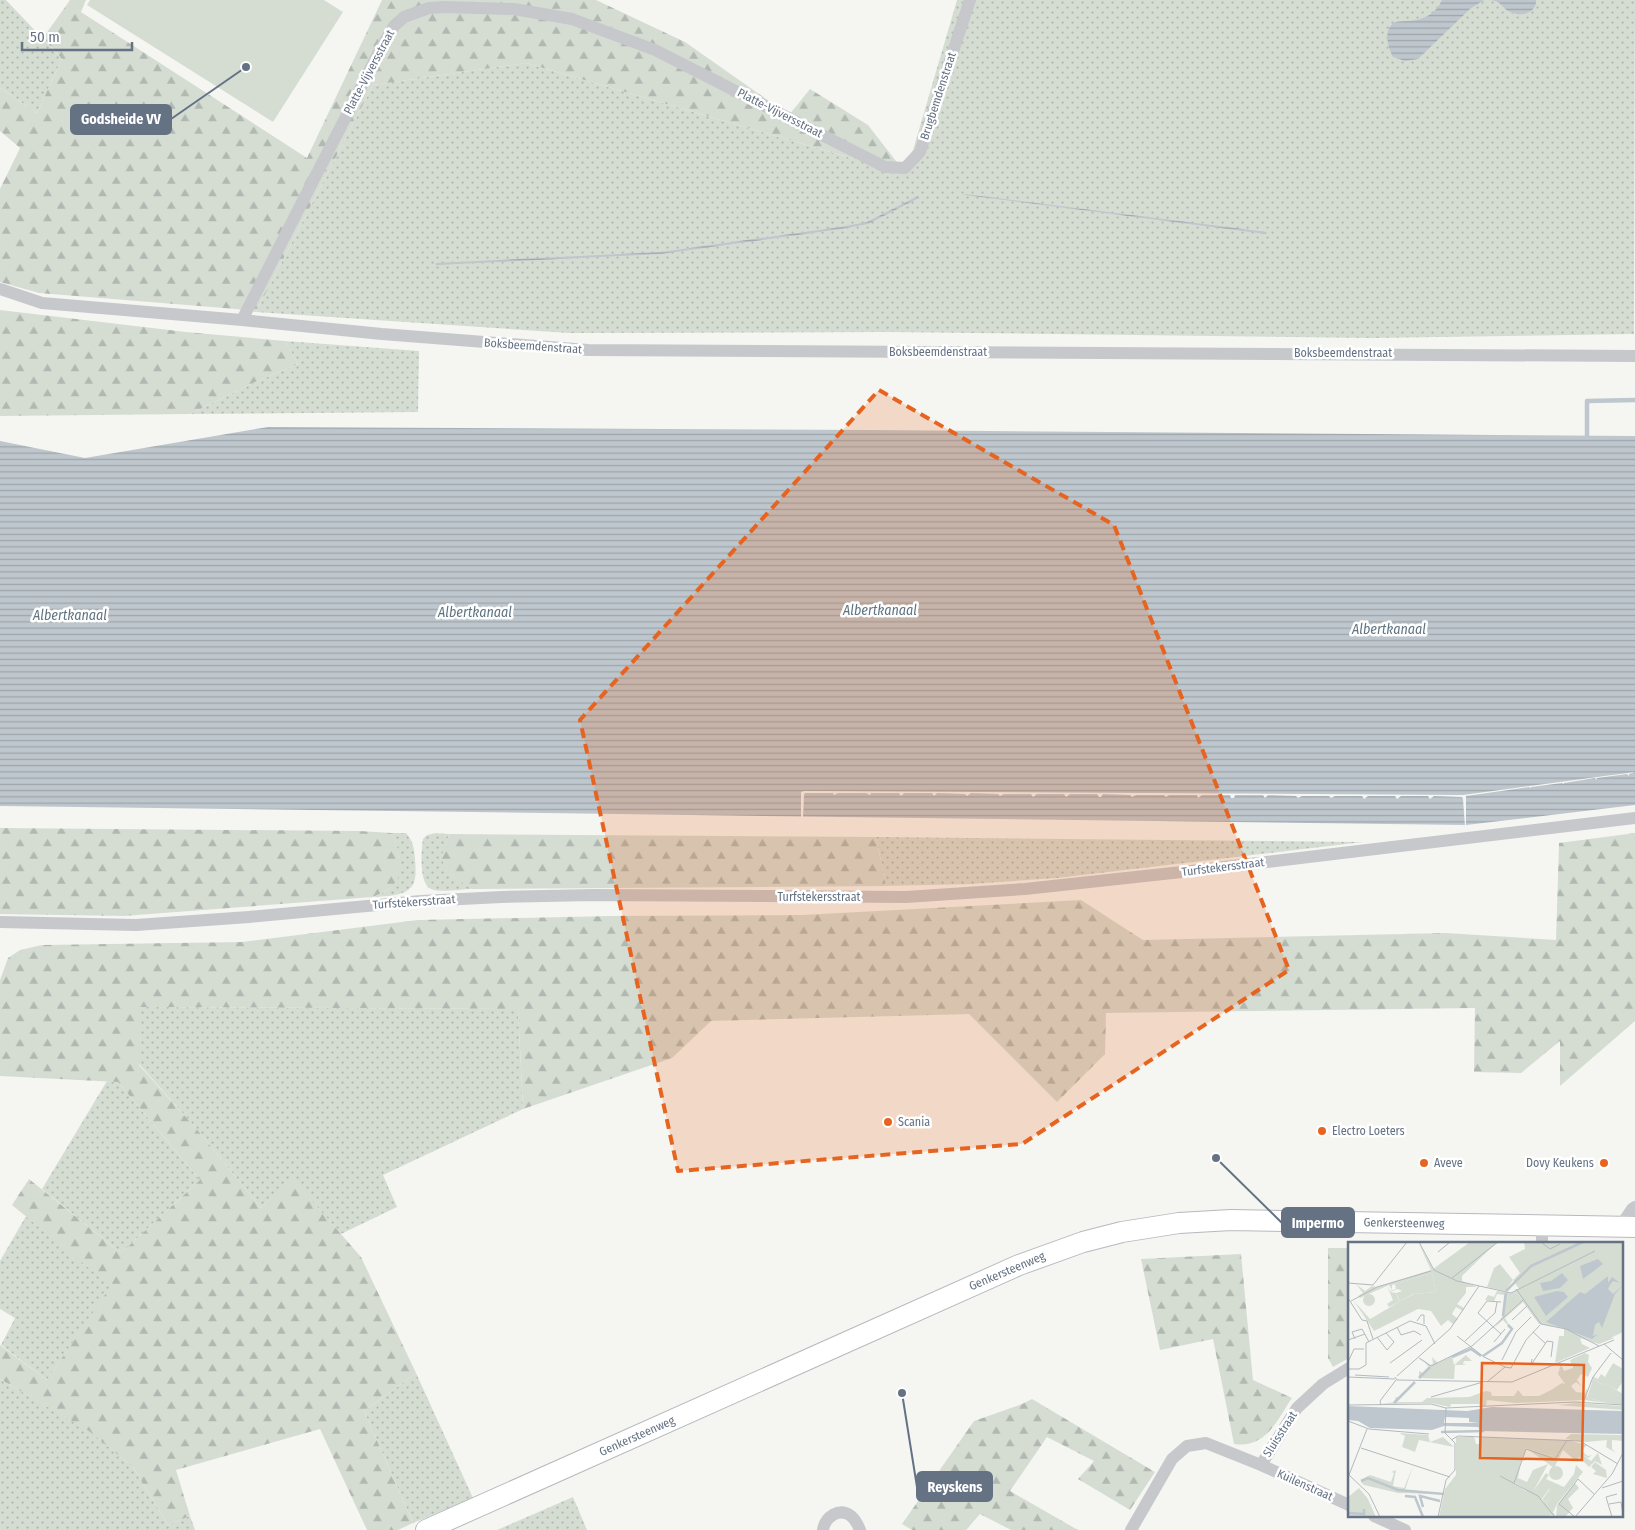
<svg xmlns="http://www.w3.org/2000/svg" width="1635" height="1530" font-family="'Fira Sans Condensed',sans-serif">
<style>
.grass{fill:url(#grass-dots)}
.forest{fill:url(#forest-firs)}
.green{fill:#d5ddd3}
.water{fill:url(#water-rules)}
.pier{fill:#f5f6f2}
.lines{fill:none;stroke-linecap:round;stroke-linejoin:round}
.stream{stroke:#bec7cd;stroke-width:4.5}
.primary-casing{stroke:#b6b9be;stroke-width:22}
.minor{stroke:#c6c8cc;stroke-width:12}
.primary{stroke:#fff;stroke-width:20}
.marked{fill:#e76420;fill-opacity:0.2;stroke:#e76420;stroke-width:4;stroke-dasharray:10 6;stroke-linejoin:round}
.poi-dot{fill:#e76420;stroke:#fff;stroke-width:2}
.labels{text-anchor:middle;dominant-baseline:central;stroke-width:5;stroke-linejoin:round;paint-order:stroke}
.street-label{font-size:12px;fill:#647284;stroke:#fff}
.poi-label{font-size:12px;fill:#647284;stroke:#fff;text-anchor:start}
.water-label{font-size:14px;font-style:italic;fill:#5f7480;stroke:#fff}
.inset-river{fill:none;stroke:#bec7cd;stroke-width:2.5}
.inset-road{fill:none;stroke:#b2b9bf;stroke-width:1}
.view{fill:#e76420;fill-opacity:0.15;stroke:#e76420;stroke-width:2.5}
.inset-edge{fill:none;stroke:#647284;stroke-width:2.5}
.leader{fill:none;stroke:#647284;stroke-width:2}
.callout-dot{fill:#647284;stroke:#fff;stroke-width:2}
.callout{fill:#647284;stroke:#647284;stroke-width:2}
.callout-label{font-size:14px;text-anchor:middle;font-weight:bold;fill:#fff}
</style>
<defs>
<pattern id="grass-dots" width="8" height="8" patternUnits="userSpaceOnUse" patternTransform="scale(1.25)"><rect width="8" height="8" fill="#d5ddd3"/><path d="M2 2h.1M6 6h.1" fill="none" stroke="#b0b8b1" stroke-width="1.8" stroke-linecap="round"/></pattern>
<pattern id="forest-firs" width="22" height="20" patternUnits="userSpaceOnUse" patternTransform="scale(1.25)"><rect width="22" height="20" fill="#d5ddd3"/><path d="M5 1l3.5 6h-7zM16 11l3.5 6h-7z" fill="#b0b8b1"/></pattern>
<pattern id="water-rules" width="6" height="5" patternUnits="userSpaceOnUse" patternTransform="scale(1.25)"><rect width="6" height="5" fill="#bec7cd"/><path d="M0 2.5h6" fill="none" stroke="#9ea6ac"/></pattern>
</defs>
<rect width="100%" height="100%" fill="#f5f6f2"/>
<!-- grass -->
<g class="grass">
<polygon points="0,0 6,0 62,59 37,113 0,88"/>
<polygon points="957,0 1635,0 1634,334 1372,338 888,332 569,333 256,312 373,85 526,63 906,174"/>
<polygon points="285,341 419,351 418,412 190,414 255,382 298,364"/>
<path d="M 392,833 L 406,833 C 413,841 414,848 415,858 C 415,865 417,874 414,882 C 409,897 386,896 373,897 C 378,895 386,892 390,888 C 407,869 399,853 392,833 Z"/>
<path d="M 436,833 L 449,834 L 442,857 L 451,874 L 472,889 C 462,889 440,893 431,889 C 419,884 421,851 423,839 L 427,835 Z"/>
<polygon points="876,837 1363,842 1057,878 971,884 886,886"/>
<polygon points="139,1007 518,1009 523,1109 383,1175 397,1207 341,1234 292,1179 261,1208 195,1127 139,1064"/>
<polygon points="107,1081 118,1082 200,1180 121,1253 42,1189"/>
<polygon points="26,1216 112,1286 47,1380 1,1345 15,1318 0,1309 0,1261"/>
<polygon points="416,1373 473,1498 413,1523 364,1411"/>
<polygon points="0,1379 90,1431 133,1467 168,1525 190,1516 195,1530 0,1530"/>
<polygon points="573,1497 587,1530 497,1530"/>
</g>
<!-- forest -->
<g class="forest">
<polygon points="70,0 86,0 81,12 307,158 382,0 596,0 685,42 789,115 810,89 868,125 906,174 526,63 373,85 256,312 236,309 39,293 0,282 0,189 20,148 0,131 0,88 37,113 62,59 43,38"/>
<polygon points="0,310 186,332 285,341 298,364 255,382 190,414 0,416"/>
<path d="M 0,828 L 359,831 L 392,833 C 399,851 408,873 390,888 C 386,892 378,894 373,897 L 124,916 L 0,914 Z"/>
<polygon points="1635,833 1635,1021 1560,1086 1560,1041 1521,1073 1474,1072 1475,1008 1106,1013 1105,1054 1057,1102 969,1014 711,1021 672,1058 523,1109 518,1009 139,1007 139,1065 195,1127 261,1208 292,1178 361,1257 416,1373 364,1411 413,1523 398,1530 367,1530 320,1429 176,1470 190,1516 168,1525 133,1467 89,1431 0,1379 0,1345 47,1380 111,1286 12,1205 29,1179 121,1253 200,1180 118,1082 0,1076 0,980 8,958 20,950 42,945 242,942 418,920 610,916 802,915 1081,900 1143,940 1446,933 1556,940 1559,843"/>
<path d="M 449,834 L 876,837 L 886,886 L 472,889 C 462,882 443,872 442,858 C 442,851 447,841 449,834 Z"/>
<polygon points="1328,1248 1349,1248 1349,1358 1333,1367 1328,1358"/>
<path d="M 1241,1254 L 1253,1380 L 1292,1398 C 1277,1420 1266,1449 1234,1444 L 1213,1339 L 1160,1350 L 1141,1259 Z"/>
<polygon points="1032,1399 1155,1472 1130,1510 1078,1479 1094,1461 1047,1437 1010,1491 1078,1530 1011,1530 980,1514 966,1530 912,1530 902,1524 974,1421 1022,1404"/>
</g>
<!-- green -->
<polygon class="green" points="90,0 324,0 343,12 273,122 87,5"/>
<!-- water -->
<g class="water">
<path d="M 1442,0 L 1484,0 L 1470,9 L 1418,59 L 1405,61 L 1393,57 C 1388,47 1382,28 1396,22 C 1399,21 1404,21 1408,21 C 1423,20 1435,15 1442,0 Z"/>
<path d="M 1486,0 L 1536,0 C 1537,15 1518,17 1508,11 C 1503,8 1500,2 1495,1 C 1494,0 1487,0 1486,0 Z"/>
<polygon points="965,194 1267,232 1266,234 965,195"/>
<polygon points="918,196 919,198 868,224 841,229 661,254 436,265 436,263 661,252 840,227 867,222"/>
<polygon points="268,427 869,430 1635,436 1635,805 1466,825 0,806 0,441 85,458"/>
</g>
<!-- pier -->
<polygon class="pier" points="1635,772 1629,774 1629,776 1627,774 1597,778 1596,780 1595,778 1564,783 1564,784 1562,783 1531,787 1531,788 1529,787 1466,796 1466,827 1465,827 1463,799 1462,797 1434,796 1430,799 1428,796 1401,796 1397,799 1395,796 1368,796 1364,799 1362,796 1335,796 1331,798 1329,796 1302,796 1298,798 1296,796 1268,795 1265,798 1263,795 1235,795 1234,798 1231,798 1230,795 1202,795 1198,798 1197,795 1169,795 1166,797 1164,795 1136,795 1132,797 1130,795 1103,794 1101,797 1099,797 1097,794 1070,794 1066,797 1064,794 1037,794 1033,797 1031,794 1004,794 1000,796 998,794 971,793 967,796 965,794 937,793 934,796 932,793 904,793 901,796 899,793 871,793 870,795 866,793 838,793 834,795 833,793 805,793 804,795 803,819 801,819 801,792 804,791 1463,795"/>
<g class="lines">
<!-- stream -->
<polyline class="stream" points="1587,436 1587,401 1635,400"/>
<defs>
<polyline id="primary" points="426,1530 1019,1265 1083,1242 1122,1232 1179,1223 1231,1220 1635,1227"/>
</defs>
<!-- primary casing -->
<use href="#primary" class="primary-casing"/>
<!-- minor -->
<g class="minor">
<polyline points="0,289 42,303 242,320 382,334 588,350 1635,356"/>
<polyline points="242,320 381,48 394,26 404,17 429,8 445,7 514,9 572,19 655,50 885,167 905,168 920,152 970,0"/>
<polyline points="0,922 136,925 249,917 421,901 502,897 593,895 906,897 1025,889 1200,870 1635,818"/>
<polyline points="1620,1227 1632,1209 1635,1207"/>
<polyline points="1542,1244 1542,1226"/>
<polyline points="1261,1465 1297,1408 1323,1384 1349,1368"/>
<polyline points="1374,1516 1405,1530"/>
<path d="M 823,1530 C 825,1517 839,1507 851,1516 C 856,1520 858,1525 860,1530"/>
<polyline points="1131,1530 1172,1459 1187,1446 1206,1443 1261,1465 1349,1505"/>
</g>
<!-- primary -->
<use href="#primary" class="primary"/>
</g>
<!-- marked area -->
<path class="marked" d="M 879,390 L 1114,525 L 1289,970 L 1022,1144 L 678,1171 L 580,720 Z"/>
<!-- markers -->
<g class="poi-dot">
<circle cx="888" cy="1122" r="5"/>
<circle cx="1322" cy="1131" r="5"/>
<circle cx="1424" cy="1163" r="5"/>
<circle cx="1604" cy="1163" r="5"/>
</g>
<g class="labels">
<!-- street labels -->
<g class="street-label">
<text transform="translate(369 72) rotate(-62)">Platte-Vijversstraat</text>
<text transform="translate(938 96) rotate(-72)">Brugbemdenstraat</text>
<text transform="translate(780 113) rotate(27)">Platte-Vijversstraat</text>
<text transform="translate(533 346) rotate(4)">Boksbeemdenstraat</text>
<text x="938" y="352">Boksbeemdenstraat</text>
<text x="1343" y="353">Boksbeemdenstraat</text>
<text transform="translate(1223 867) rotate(-7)">Turfstekersstraat</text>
<text x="819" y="897">Turfstekersstraat</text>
<text transform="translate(414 902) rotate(-4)">Turfstekersstraat</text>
<text transform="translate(1404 1223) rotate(1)">Genkersteenweg</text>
<text transform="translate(1007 1271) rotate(-23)">Genkersteenweg</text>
<text transform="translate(1280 1434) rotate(-57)">Sluisstraat</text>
<text transform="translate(637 1436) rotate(-24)">Genkersteenweg</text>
<text transform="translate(1305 1485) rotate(24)">Kuilenstraat</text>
</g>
<!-- poi labels -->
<g class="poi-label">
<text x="898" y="1122">Scania</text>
<text x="1332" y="1131">Electro Loeters</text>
<text x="1434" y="1163">Aveve</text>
<text x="1594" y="1163" text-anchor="end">Dovy Keukens</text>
</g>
<!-- water labels -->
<g class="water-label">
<text x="880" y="610">Albertkanaal</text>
<text x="475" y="612">Albertkanaal</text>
<text x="70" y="615">Albertkanaal</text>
<text x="1389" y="629">Albertkanaal</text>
</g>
</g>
<!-- overview -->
<g transform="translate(1348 1242)">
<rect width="275" height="275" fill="#f5f6f2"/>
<path d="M 84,31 L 88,50 L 65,52 L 52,59 L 48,51 L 54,49 L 50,47 L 42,50 L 48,51 L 51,60 L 41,65 L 39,62 L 45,58 L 39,44 L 42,49 L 48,47 L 47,42 ZM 169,50 L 174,58 L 157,73 L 160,52 ZM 237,111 L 241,113 L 240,120 L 244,126 L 240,135 L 224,123 L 222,118 ZM 265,121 L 275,127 L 275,139 L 269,148 L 254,140 ZM 245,137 L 256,143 L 257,160 L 239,156 ZM 214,141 L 219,143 L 227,155 L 203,155 L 203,148 ZM 133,195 L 219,198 L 211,212 L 201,214 L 178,206 L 166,241 L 195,260 L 192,275 L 91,275 L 97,247 L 132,202 ZM 232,211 L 243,219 L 250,211 L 254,223 L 247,219 L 241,225 L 230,214 ZM 228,223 L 235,230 L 209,262 L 205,271 L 198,262 L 203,256 L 196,260 L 194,258 L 202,247 L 186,248 L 198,231 L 201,233 L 198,237 L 216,245 L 226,232 ZM 65,224 L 57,248 L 94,251 L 56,249 L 47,247 L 20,235 L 12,238 L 22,233 L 43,240 L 46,231 L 43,230 L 48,228 L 45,244 L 56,246 ZM 19,236 L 52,249 L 94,252 L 50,251 L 16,243 L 13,240 ZM 227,241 L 231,246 L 220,257 L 225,266 L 217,275 L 208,275 L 209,263 Z" fill="#d5ddd3"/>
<path d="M 70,0 L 85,27 L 122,0 L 149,0 L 114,34 L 114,39 L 129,45 L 118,45 L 118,51 L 109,62 L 116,66 L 115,69 L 108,65 L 104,72 L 110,77 L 105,82 L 100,78 L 93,84 L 83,69 L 70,67 L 26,89 L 6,59 L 22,77 L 51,60 L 47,51 L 52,59 L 66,52 L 88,50 L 84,31 L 44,43 L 44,48 L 41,43 L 12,56 L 10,54 L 15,51 L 8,42 L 17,49 L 24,44 L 29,45 L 83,28 ZM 176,0 L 275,0 L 255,93 L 266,96 L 251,102 L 232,96 L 234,102 L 242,106 L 207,121 L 211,94 L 216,94 L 216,86 L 191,82 L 175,60 L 157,76 L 164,88 L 155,78 L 147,85 L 154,75 L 156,53 L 149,52 L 146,59 L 137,58 L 140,53 L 146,55 L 149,49 L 163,51 L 171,47 L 165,38 L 172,31 L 161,15 L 177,7 ZM 169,50 L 174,58 L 158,72 L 160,52 ZM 118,113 L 124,119 L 116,119 L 115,122 L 119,123 L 107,123 L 106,137 L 71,136 L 71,129 L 75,131 L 81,125 L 73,116 L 82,123 L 85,122 L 84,115 L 90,121 L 104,114 L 106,123 ZM 255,120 L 246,135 L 250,137 L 253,132 L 257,135 L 255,140 L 275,152 L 275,163 L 235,158 L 168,161 L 139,158 L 138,164 L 132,164 L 131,162 L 103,162 L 102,165 L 83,161 L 33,162 L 46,160 L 48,155 L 53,155 L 49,160 L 74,160 L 79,156 L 121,155 L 138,149 L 143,150 L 144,154 L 166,154 L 170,148 L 175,154 L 191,154 L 203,148 L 203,155 L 226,155 L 210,132 L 213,122 L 216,129 L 225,126 L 225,123 L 240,135 L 233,132 L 229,138 L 234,145 L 228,140 L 223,144 L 228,150 L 237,151 L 239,146 L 239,156 L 257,160 L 252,155 L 256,143 L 245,137 L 240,143 ZM 227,161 L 275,164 L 275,168 L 210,163 ZM 51,191 L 80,193 L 82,200 L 95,195 L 106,205 L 71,198 L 67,210 L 54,205 L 57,194 ZM 223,192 L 275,193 L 275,199 L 264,198 L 264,207 L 268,211 L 258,205 L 259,198 L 238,200 L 217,197 ZM 108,195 L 126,195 L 128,202 L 133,202 L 108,235 ZM 219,198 L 239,203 L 233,209 L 240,214 L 244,213 L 240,216 L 232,211 L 229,220 L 215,208 L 206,226 L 178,206 L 201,214 L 211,212 ZM 200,222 L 186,248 L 190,248 L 195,241 L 202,246 L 193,258 L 195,261 L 204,255 L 198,262 L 207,273 L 187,275 L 185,263 L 191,263 L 192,259 L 175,251 L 179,248 L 166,240 L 172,225 L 170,236 L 179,240 L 185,228 Z" fill="#d5ddd3" fill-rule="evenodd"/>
<path d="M 130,0 L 146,0 L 102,33 L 100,30 L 106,20 ZM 179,0 L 275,0 L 275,90 L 252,101 L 217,85 L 201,84 L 187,74 L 170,48 L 206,30 ZM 152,22 L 165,38 L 157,49 L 139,45 L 146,26 ZM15 58a6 6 0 1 1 12 0a6 6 0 1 1-12 0ZM 247,220 L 258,228 L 259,236 L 245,232 L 248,229 L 243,225 ZM201 231a7 7 0 1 1 14 0a7 7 0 1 1-14 0ZM 11,246 L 20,257 L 28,275 L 0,275 L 0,255 Z" fill="#d5ddd3"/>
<path d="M 250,17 L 255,22 L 235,37 L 232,24 ZM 214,31 L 220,38 L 212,46 L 195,49 L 192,41 L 203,39 ZM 260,34 L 260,41 L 264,35 L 272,41 L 265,39 L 262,43 L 260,47 L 265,52 L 275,43 L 267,52 L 254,86 L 251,80 L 247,83 L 245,94 L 250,92 L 244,97 L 198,80 L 232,50 L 237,52 ZM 209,49 L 216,50 L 220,55 L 198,74 L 186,55 ZM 0,164 L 119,169 L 144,165 L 275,169 L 275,192 L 133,189 L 130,185 L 96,184 L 84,188 L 22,186 L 10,179 L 0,178 ZM 97,175 L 121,176 L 121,180 L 131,181 L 96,181 Z" fill="#bec7cd" fill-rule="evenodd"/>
<path class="inset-river" d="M 158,49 L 183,24 L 235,0M 155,74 L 158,51M 135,114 L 154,101 L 164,87 L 160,83M 104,115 L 123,107 L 133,114M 71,136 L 82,125M 46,161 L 67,140M 93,190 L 136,189M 13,239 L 20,236 L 50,248 L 96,252M 57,254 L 67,255 L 75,275M 75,265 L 72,254 L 92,259M 0,271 L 16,272 L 16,267"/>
<path class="inset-road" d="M 71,0 L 86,28 L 109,39 L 163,51 L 247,9M 193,0 L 202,7 L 212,2M 90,10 L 102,0M 104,36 L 150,0M 0,41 L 25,43 L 59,0M 168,47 L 193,82 L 218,87 L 251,104M 0,56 L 14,78 L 19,79 L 25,97M 3,59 L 29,45 L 83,29M 153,60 L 139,59 L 130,71 L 153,92M 164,78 L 179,64M 69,79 L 73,73 L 76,73 L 76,82M 49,85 L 53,93 L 66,89 L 73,93M 185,90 L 197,101M 109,94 L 136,115 L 157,125M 29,95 L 39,108 L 46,100 L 38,91M 7,97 L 4,90 L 14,87 L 21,100M 0,98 L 17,92M 117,99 L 147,71 L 149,60M 146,100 L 157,87M 256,102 L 275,118M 71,116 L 83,124 L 124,104 L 175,58M 184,117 L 183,123 L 199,99 L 205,100 L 203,115M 154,118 L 168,90 L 183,75M 0,120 L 6,107 L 16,107M 42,121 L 74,98M 0,127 L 11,127 L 18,123 L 18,101 L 62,79 L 78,84 L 87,102M 7,133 L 41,135M 49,134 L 102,87 L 131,44M 0,135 L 47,137M 47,135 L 49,138 L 164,140 L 266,98M 139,140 L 157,125 L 163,126 L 178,98 L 192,83M 83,155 L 135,140M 235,161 L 245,135 L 263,111M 0,163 L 83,162 L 98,166M 33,163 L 32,159 L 48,138M 98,166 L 227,160 L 275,163M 98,166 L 97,191 L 107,201 L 107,228 L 98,238M 0,179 L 21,187 L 81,192M 103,198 L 110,194 L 232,199 L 270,222M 13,206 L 102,235M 0,232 L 21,252 L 32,275M 1,233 L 19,187M 152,234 L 190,254 L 207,275M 166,241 L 178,207 L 207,217 L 219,198M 254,246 L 275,239M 246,252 L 230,237 L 211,262 L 227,275 L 264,232 L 275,211M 261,262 L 273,260 L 275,273M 90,275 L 98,238M 264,275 L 258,255 L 269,252"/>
<path class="view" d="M 134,121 L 236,123 L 234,218 L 132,216 Z"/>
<rect width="275" height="275" class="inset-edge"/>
</g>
<!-- callouts -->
<path class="leader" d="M246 67L171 119M1216 1158L1282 1223M902 1393L917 1487"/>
<g class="callout-dot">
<circle cx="246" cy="67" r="5"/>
<circle cx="1216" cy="1158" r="5"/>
<circle cx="902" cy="1393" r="5"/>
</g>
<g class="callout">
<rect x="71" y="105" width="100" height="29" rx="5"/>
<rect x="1282" y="1208" width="72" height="29" rx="5"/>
<rect x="917" y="1472" width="75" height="29" rx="5"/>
</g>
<g class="callout-label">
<text x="121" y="124">Godsheide VV</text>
<text x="1318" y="1228">Impermo</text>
<text x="955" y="1492">Reyskens</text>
</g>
<!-- scale -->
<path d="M22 42v8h110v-8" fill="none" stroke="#647284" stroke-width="2.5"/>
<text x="30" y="42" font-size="15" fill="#647284" stroke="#ffffff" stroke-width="4" paint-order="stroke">50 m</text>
</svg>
